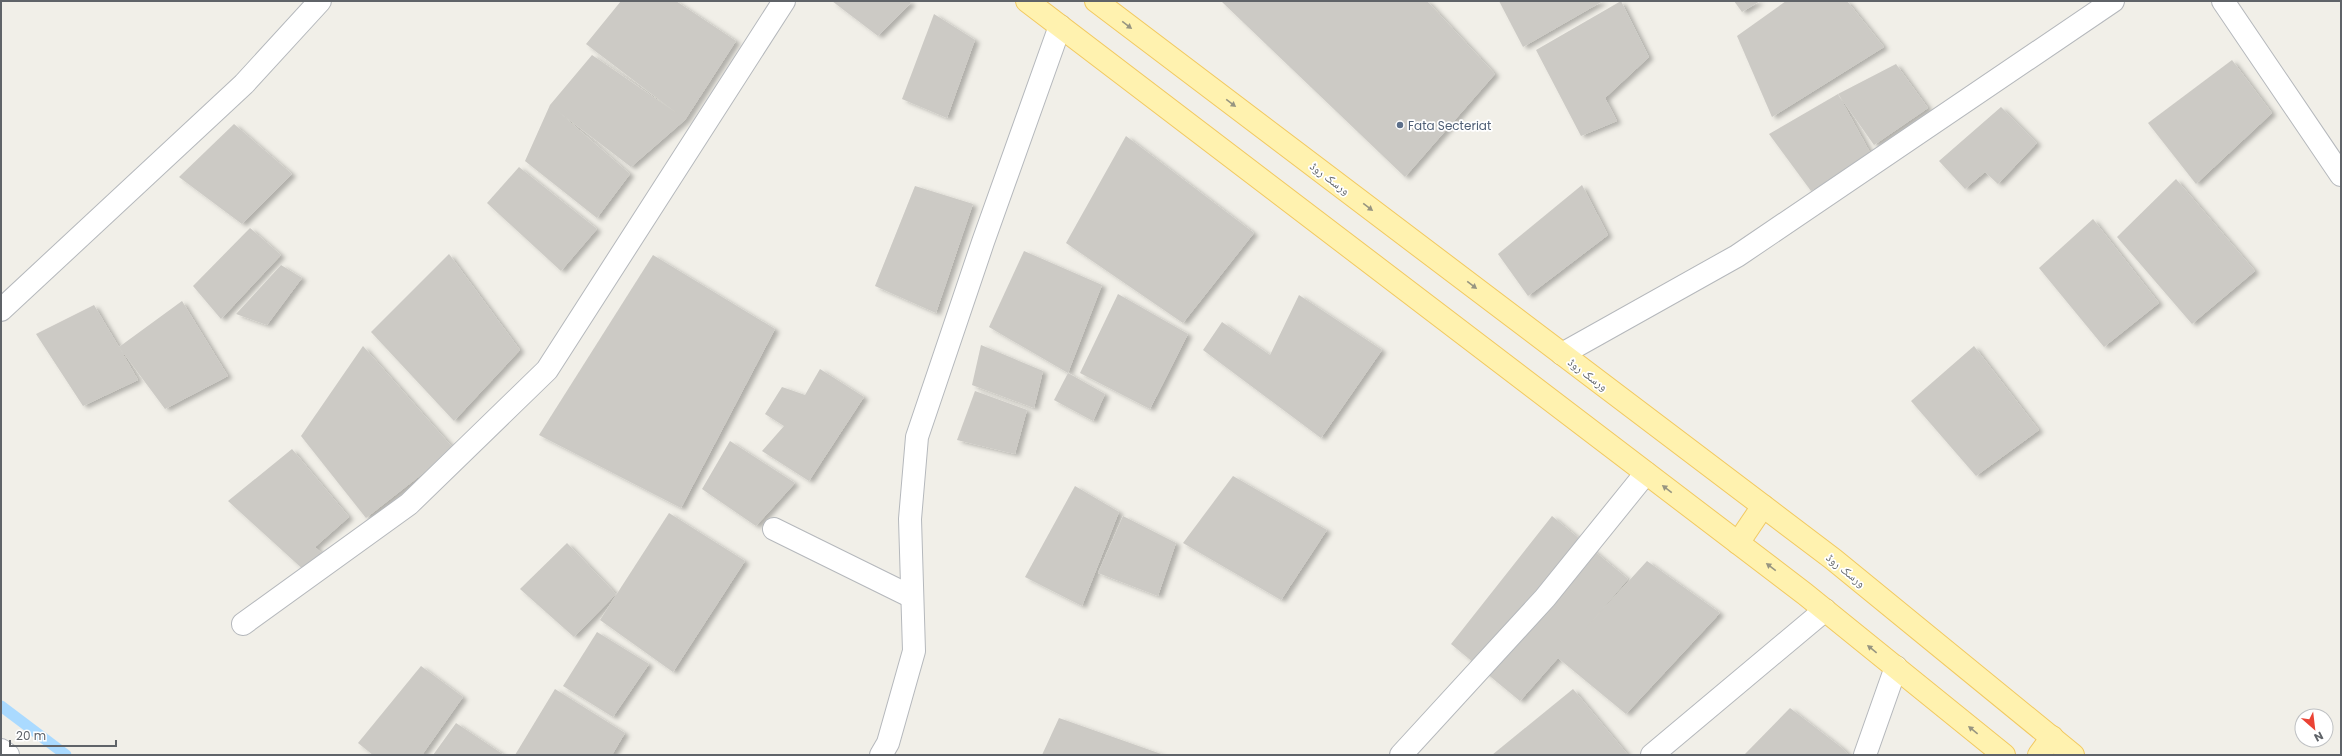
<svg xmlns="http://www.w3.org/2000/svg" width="2342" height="756" font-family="Poppins,'Noto Naskh Arabic',sans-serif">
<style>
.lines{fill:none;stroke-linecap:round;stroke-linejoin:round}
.stream{stroke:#aadaff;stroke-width:11}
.building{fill:#cccac5;filter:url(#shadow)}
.street-casing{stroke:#b5b8bc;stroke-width:24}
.secondary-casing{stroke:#b6babf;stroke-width:24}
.primary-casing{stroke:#f2c960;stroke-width:24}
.street{stroke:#fff;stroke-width:22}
.secondary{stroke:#fff;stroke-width:22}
.primary{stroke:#fff2af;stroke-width:22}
.oneway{fill:#979581}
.service-dot{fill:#5c6f8a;stroke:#fff;stroke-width:1.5}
.labels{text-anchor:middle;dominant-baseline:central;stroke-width:3.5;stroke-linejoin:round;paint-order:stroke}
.service-label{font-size:12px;fill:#4e5e75;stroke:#fff;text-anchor:start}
.street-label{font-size:12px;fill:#5f6368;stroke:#fff}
</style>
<defs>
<filter id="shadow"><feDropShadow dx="4.5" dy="2.5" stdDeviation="2" flood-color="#0004"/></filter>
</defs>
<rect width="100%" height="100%" fill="#f1efe8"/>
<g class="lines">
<!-- stream -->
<polyline class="stream" points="1,706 66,755"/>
</g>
<!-- building -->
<g class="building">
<polygon points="621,1 676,1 736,41 685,120 631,167 555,109 630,174 597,218 525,161 550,105 592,55 678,114 586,44"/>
<polygon points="832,1 909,1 911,3 878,36"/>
<polygon points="1221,1 1427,1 1495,74 1405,177"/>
<polygon points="1499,1 1603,1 1523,47"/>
<polygon points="1621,1 1649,57 1605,98 1617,121 1581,136 1536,50"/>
<polygon points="1734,1 1760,1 1742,12"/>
<polygon points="1786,1 1847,1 1884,47 1772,117 1737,36"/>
<polygon points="934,14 975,40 947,118 902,99"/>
<polygon points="2232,60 2272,113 2196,184 2148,123"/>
<polygon points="1896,64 1928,108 1874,145 1838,94"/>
<polygon points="1838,94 1872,156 1811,191 1769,134"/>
<polygon points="2001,107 2037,143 1998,184 1985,172 1965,189 1939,161"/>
<polygon points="234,124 292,174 242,224 179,177"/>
<polygon points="1126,136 1254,233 1183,323 1066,243"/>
<polygon points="519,167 597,229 561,271 487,203"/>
<polygon points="2176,179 2255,271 2192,324 2117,237"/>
<polygon points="1582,185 1608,235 1528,296 1498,254"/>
<polygon points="915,186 973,204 936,313 875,286"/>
<polygon points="2093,219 2159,303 2104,347 2039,268"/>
<polygon points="250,228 281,255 221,319 193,286"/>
<polygon points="1024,251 1102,285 1068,373 989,327"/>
<polygon points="449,254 520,350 454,421 371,332"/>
<polygon points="653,255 775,329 681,508 539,435"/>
<polygon points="281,265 302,278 267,325 236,314"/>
<polygon points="1118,294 1188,334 1150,409 1080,373"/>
<polygon points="1299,295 1382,350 1321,438 1203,350 1222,322 1270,355"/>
<polygon points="182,301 228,376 165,409 119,347 138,380 83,406 36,334 94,305 119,347"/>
<polygon points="981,345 1043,371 1034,408 972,385"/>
<polygon points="363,346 454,449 366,518 301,436"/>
<polygon points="1974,346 2039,430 1976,476 1911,401"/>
<polygon points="820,369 864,397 809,481 762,451 784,426 765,414 782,387 805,395"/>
<polygon points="1068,373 1105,394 1093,421 1054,400"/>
<polygon points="975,391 1027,410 1015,454 957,440"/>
<polygon points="730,441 795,483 756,526 702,489"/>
<polygon points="292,449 349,517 315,547 330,561 306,572 228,501"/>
<polygon points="1233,476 1327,530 1281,600 1183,543"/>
<polygon points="1075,486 1119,512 1082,606 1025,577"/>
<polygon points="669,513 745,561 673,672 600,620"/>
<polygon points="1123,516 1176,543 1158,596 1098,573"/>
<polygon points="1552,516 1628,579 1586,628 1647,561 1720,613 1626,714 1558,658 1520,701 1451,644"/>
<polygon points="567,543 616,594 574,637 520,589"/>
<polygon points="597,632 649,664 613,717 563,686"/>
<polygon points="421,666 463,697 422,755 373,755 358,743"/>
<polygon points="555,689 625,733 612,755 515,755"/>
<polygon points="1573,689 1628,755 1492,755"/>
<polygon points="1790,708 1842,748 1849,755 1744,755"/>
<polygon points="1059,718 1164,755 1042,755"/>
<polygon points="456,723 504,755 433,755"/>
</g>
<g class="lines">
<defs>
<g id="street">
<polyline points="2223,1 2341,175"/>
<polyline points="1,310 244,84 320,1"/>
<polyline points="1562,354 1737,256 2113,1"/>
<polyline points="774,529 912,597"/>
<polyline points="243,624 409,504 547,370 784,1"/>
<polyline points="881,755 888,743 914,651 910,519 917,437 983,242 1060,26"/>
<polyline points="1401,755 1545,598 1646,473"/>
<polyline points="1652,755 1825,610"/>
<polyline points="1865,755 1896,667"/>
</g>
<polyline id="secondary" points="1,750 8,755"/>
<g id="primary">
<polyline points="1027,1 1805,594 2004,755"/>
<polyline points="1096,1 1833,559 2073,755"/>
<polyline points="1738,543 1763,506"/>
<polyline points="2039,755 2052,737"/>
</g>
</defs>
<!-- street casing -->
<use href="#street" class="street-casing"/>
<!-- secondary casing -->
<use href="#secondary" class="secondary-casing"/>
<!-- primary casing -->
<use href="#primary" class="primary-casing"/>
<!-- street -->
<use href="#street" class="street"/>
<!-- secondary -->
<use href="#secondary" class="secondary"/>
<!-- primary -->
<use href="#primary" class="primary"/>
</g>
<!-- one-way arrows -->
<defs><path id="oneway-solid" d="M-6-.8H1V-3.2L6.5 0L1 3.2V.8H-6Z"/></defs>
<g class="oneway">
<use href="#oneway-solid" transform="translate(1127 25) rotate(37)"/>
<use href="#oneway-solid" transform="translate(1231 103) rotate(37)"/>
<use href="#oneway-solid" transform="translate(1368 207) rotate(37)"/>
<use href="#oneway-solid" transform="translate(1472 285) rotate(37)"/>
<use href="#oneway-solid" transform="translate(1667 489) rotate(-143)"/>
<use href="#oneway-solid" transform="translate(1771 567) rotate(-143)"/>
<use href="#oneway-solid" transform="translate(1872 649) rotate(-141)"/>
<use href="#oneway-solid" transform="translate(1973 730) rotate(-141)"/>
</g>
<!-- markers -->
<circle class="service-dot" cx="1400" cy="125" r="4"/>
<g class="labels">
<!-- service labels -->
<g class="service-label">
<text x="1408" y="125">Fata Secteriat</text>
</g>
<!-- street labels -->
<g class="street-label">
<text transform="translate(1330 178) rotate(37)">ورسک روڈ</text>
<text transform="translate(1588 374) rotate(37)">ورسک روڈ</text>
<text transform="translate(1846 570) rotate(39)">ورسک روڈ</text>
</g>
</g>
<!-- border -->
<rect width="2342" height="756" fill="none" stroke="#5f6368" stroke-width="4"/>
<!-- north arrow -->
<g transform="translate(2314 728) rotate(152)"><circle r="19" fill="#ffffff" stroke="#bfc1c3"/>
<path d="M0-3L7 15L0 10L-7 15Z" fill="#ea4335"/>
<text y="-6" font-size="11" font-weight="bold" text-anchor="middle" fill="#5f6368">N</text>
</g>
<!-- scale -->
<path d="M10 740v6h106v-6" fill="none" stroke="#5f6368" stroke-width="2"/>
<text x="16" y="740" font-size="12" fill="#5f6368" stroke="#ffffff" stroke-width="3" paint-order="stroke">20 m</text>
</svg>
